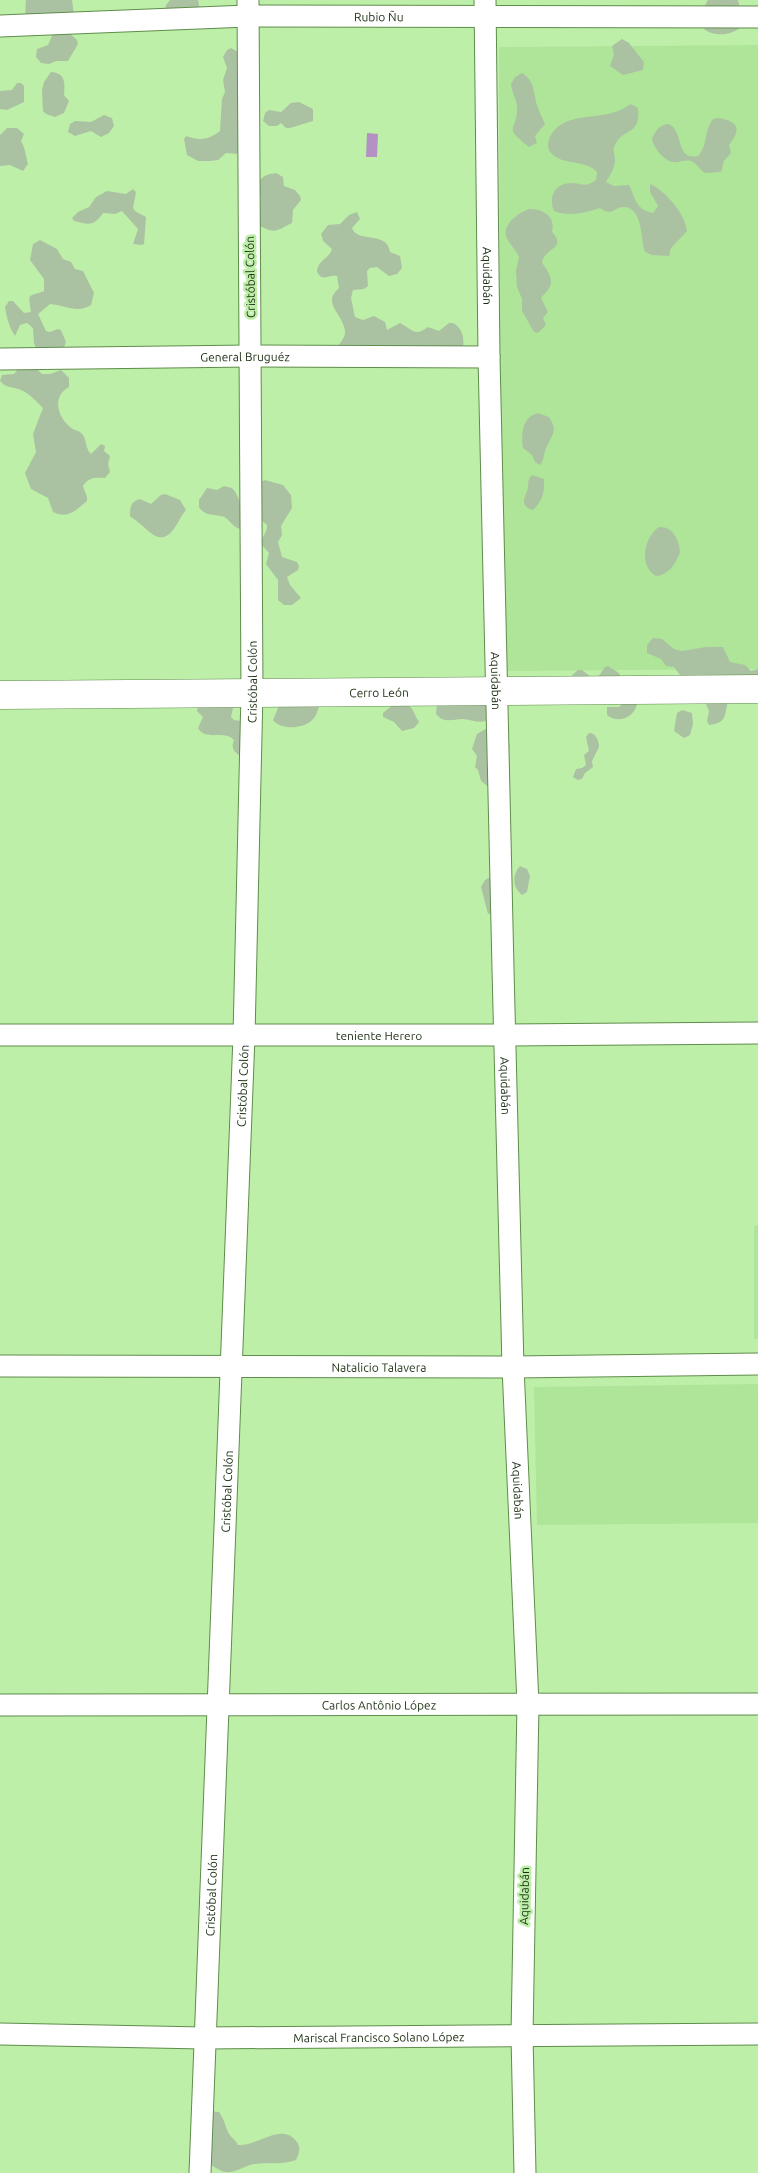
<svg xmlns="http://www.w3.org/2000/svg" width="758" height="2173" font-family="Ubuntu,sans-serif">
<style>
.built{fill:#afe599}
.green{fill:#abc2a2}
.water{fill:#b590c2}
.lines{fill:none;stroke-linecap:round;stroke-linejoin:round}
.minor-casing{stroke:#5f8d4b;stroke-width:23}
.tertiary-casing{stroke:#5f8d4b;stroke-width:29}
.minor{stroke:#fff;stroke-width:21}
.tertiary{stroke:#fff;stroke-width:28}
.labels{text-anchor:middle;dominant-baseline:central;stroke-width:5;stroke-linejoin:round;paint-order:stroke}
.street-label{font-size:12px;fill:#1c2f13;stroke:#bdefa9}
</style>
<rect width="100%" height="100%" fill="#bdefa9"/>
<!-- built -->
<g class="built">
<polygon points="758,45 758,669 501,671 499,47"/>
<polygon points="758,1225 758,1339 754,1339 754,1226"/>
<polygon points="758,1384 758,1523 537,1525 534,1387"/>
</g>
<!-- green -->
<g class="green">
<polygon points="26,0 72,0 74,15 68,32 77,40 78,44 68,61 56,61 49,64 41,63 36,57 37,49 48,45 53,34 25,16"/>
<path d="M 170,0 L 198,0 C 201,8 198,19 198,28 L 190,29 L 165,13 L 166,5 Z"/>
<path d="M 708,0 L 738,0 L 742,16 L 740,28 C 730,35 716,37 705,30 C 697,18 702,11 708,0 Z"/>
<polygon points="622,39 629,43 644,62 643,70 623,75 610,66 614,54 612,46"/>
<path d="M 231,48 L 242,54 L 238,154 L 226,153 L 218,160 L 210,161 L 198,161 L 187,155 L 184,139 L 186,136 C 200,141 208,140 220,131 L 222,99 L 225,92 L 223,80 L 227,68 L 223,57 L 227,50 Z"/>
<path d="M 51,72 C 66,73 65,84 64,95 L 69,101 L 64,113 L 55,117 L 46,114 L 43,111 L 42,90 L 44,82 Z"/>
<path d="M 522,73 C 535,81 533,91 537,105 C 539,111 542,117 545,124 L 535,136 L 537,143 L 529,147 C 501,125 518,132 517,107 C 517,99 511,92 511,84 L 515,77 Z"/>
<polygon points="17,83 21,83 24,86 24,102 7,110 0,109 0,91 12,90"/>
<polygon points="299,102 313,109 313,121 290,128 286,128 281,123 277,126 269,126 263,121 265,113 269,110 281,112 291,103"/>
<path d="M 631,104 L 638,108 C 641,137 623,127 615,145 C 612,151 615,154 615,160 C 615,168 610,175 606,182 L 614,186 L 629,185 C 636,199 635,209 653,213 L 658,206 L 650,192 L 650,184 C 665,190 686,215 687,231 L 671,248 L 669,256 L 652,255 L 645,252 C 640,240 644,210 625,207 C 613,206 614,218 600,208 C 585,213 569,217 554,211 C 548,196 555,183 572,183 C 578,183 584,186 589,184 C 592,183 594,181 596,180 L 597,172 C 585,159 563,166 551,153 C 547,148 547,141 551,135 C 565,112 595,120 618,111 C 622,110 627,106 631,104 Z"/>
<polygon points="104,115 112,118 114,126 109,133 101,137 91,131 75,136 68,132 70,124 75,121 91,122"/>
<path d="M 718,118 C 737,121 743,128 729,145 L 731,153 L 724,161 L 721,172 L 705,173 C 700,170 698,165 693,162 C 686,158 681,163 673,162 C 664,161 653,147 652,139 C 654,132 661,123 669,124 C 684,131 675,161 698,156 C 708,145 704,130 713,119 Z"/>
<path d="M 7,128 L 17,128 L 24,134 L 21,141 C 25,147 26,157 28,164 L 23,171 L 10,165 L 0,166 L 0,135 Z"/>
<path d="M 276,173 L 283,177 L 284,186 L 295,190 L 300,196 L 301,200 L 293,210 L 292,223 C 277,230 276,235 258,225 L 261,199 L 256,193 C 259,179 261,175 276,173 Z"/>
<path d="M 133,189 L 136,192 L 133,208 L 135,211 L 146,217 L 144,244 L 141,245 L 133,244 L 138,229 L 122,211 L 115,214 L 103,213 C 94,226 90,225 74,221 L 72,218 L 78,212 L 89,207 L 96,197 L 107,191 L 126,194 Z"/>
<path d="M 529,209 C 543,209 556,216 552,232 C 568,249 544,247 542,263 C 548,271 556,282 547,291 C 545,294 543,295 541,298 L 548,312 L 543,318 L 546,325 L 538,333 L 534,332 L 522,311 L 522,299 L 517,287 L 516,271 L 519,257 C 516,249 508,243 506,236 C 502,224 520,212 529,209 Z"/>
<path d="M 357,212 L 360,219 L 352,228 C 358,244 387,230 390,252 L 400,256 L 402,268 L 397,274 L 389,276 L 377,267 L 370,268 L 367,271 L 368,286 L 364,289 L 353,290 L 351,298 L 355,317 L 363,320 L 374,316 L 385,322 L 387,330 L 400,323 C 413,330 415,337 428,327 L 439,331 L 449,323 L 453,323 C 464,329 464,339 463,351 L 411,368 L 336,349 C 339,344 346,337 345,331 C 343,313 321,304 339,288 L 337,276 C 329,274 321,283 317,271 C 318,260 329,259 332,249 L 323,241 L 321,234 L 328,225 L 340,224 L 349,215 Z"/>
<path d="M 40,240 L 57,249 L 63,259 L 71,262 L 75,269 L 83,271 L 94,293 L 91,305 C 78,314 64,305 50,304 L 38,314 L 46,331 L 50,332 L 58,329 L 61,330 L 66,342 L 61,354 L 37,351 L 34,343 L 33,328 L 27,323 L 20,325 L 15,336 C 9,327 7,318 5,307 L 9,301 L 13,301 L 24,313 L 31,312 C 28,291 27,298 44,291 L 44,279 L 30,260 L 33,244 Z"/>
<path d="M 33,365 L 42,374 L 50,374 L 61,370 L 69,378 L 69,387 C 52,396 57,416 70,427 C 74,431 80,430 83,435 C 87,441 85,448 91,454 L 101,444 L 105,446 L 104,451 L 110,456 L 108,464 L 110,472 L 105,478 C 96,478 90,476 83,486 L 87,497 L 87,501 C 75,511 68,519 53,512 L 48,498 L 31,489 L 25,473 L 36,452 L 33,434 L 43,408 C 37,402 29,393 21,390 C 12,386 7,389 0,381 L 2,375 L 14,374 L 19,368 Z"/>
<path d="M 538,413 L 549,417 C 559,432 551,435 546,449 C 543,455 545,459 540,465 L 535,462 L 532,455 L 523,448 C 521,434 522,417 538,413 Z"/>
<path d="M 532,475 L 544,479 C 545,493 542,501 533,510 C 517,505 527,496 528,487 C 529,481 527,480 532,475 Z"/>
<path d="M 265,480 L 283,485 L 291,495 L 292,508 L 281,526 L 282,535 L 278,542 L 282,557 L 297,562 L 299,566 L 298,570 L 287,577 L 290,585 L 301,598 L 292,605 L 284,605 L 278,600 L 278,580 L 266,564 L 269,553 L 261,544 C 262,536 267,533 267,525 L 261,520 L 261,482 Z"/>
<path d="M 224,486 L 232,488 C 243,500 241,513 241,529 C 232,528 229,517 221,516 C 211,514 205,516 199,507 L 199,500 L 207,488 L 217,490 Z"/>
<path d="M 165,494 L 180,500 L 186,510 C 180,517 178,524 173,530 C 159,547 149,530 139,523 C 136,520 133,519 130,516 C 130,507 131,501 140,499 L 151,504 L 161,495 Z"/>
<path d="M 659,527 C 673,526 679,540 680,552 C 676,563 669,575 656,576 C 638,566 644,537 659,527 Z"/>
<polygon points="653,638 662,639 674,649 682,651 706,647 723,647 730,662 745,665 751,671 758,669 758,683 686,683 674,667 666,666 661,659 647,653 647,645"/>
<polygon points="608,666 619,673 622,680 569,678 578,670 582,670 591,677 598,677 605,667"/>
<path d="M 485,693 L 488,720 C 479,724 473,720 463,719 C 453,719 444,724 436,714 L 437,702 Z"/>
<path d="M 707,696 L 728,702 C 724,716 727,723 709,725 L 707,721 L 709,711 L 706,704 Z"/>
<path d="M 315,700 L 319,707 C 317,712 316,717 311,721 C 302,729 280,730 273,720 L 279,706 Z"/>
<path d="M 624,702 L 636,703 L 637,705 C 633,718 618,724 607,715 L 607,707 L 619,707 Z"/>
<path d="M 395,703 C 415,705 410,707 419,722 L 414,728 L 402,731 L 394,722 L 383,717 L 383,713 Z"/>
<path d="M 199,704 L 230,705 L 233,708 L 231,717 L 234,720 L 242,721 L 241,756 C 233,752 231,747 234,740 C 223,729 206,742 198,728 L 203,717 L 197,711 Z"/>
<polygon points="682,710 692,713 693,724 690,735 684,738 674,731 677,713"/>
<polygon points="487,728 495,730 508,739 510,747 507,755 490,788 481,781 478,770 475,767 477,756 472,749 477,734"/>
<path d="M 589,733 C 596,733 599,741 599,747 L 592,761 L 593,767 L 585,773 L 582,779 L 578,780 L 573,777 L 576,769 L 582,768 L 586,765 L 584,755 L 589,751 L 586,737 Z"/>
<path d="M 520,866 L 527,869 L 530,876 L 527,892 L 522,895 C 512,887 512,875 520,866 Z"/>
<polygon points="492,876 496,913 488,914 481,887 485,880"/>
<path d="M 209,2111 L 219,2112 C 224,2119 225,2125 228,2132 C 230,2137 236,2140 238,2145 C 257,2147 282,2121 297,2142 C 301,2148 299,2154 296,2160 C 280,2166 265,2161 250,2165 C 241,2168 235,2173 224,2172 C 206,2165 182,2142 195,2122 C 199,2116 202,2114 209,2111 Z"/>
</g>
<!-- water -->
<polygon class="water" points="367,133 378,134 377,157 366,157"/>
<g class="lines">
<defs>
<g id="minor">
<path id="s1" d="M 485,0 L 489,357 L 503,969 L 513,1367 L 528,1704 L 522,2035 L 525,2173"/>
<path id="s2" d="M 0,26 L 248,16 L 758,17"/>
<path id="s3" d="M 0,359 L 251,356 L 489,357"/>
<path id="s4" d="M 0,1035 L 505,1035 L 758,1033"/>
<path id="s5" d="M 0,1366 L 513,1367 L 758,1364"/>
<path id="s6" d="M 0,1705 L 758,1704"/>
<path id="s7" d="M 0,2034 L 204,2038 L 758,2034"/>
<path id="s8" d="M 200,2173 L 244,1036 L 252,692 L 248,0"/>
</g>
<g id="tertiary">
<path id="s9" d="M 0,695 L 758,689"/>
</g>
</defs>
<!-- minor casing -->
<use href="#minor" class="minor-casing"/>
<!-- tertiary casing -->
<use href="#tertiary" class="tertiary-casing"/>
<!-- minor -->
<use href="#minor" class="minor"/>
<!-- tertiary -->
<use href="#tertiary" class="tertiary"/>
</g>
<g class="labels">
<!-- street labels -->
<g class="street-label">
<text stroke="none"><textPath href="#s2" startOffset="379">Rubio Ñu</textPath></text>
<text transform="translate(250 277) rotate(-91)">Cristóbal Colón</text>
<text stroke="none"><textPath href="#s1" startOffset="276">Aquidabán</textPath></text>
<text stroke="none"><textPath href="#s3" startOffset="245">General Bruguéz</textPath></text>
<text stroke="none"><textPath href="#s8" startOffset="1492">Cristóbal Colón</textPath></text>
<text stroke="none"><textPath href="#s1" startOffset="681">Aquidabán</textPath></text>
<text stroke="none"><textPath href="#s9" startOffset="379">Cerro León</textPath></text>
<text stroke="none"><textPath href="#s4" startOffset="379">teniente Herero</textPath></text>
<text stroke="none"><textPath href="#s8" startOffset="1088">Cristóbal Colón</textPath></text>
<text stroke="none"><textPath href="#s1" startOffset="1086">Aquidabán</textPath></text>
<text stroke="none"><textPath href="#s5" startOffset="379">Natalicio Talavera</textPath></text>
<text stroke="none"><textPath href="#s1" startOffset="1491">Aquidabán</textPath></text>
<text stroke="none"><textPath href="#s8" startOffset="682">Cristóbal Colón</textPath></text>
<text stroke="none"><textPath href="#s6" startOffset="379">Carlos Antônio López</textPath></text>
<text stroke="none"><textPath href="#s8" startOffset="278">Cristóbal Colón</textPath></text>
<text transform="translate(524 1896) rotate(-89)">Aquidabán</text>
<text stroke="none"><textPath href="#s7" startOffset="379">Mariscal Francisco Solano López</textPath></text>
</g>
</g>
</svg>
